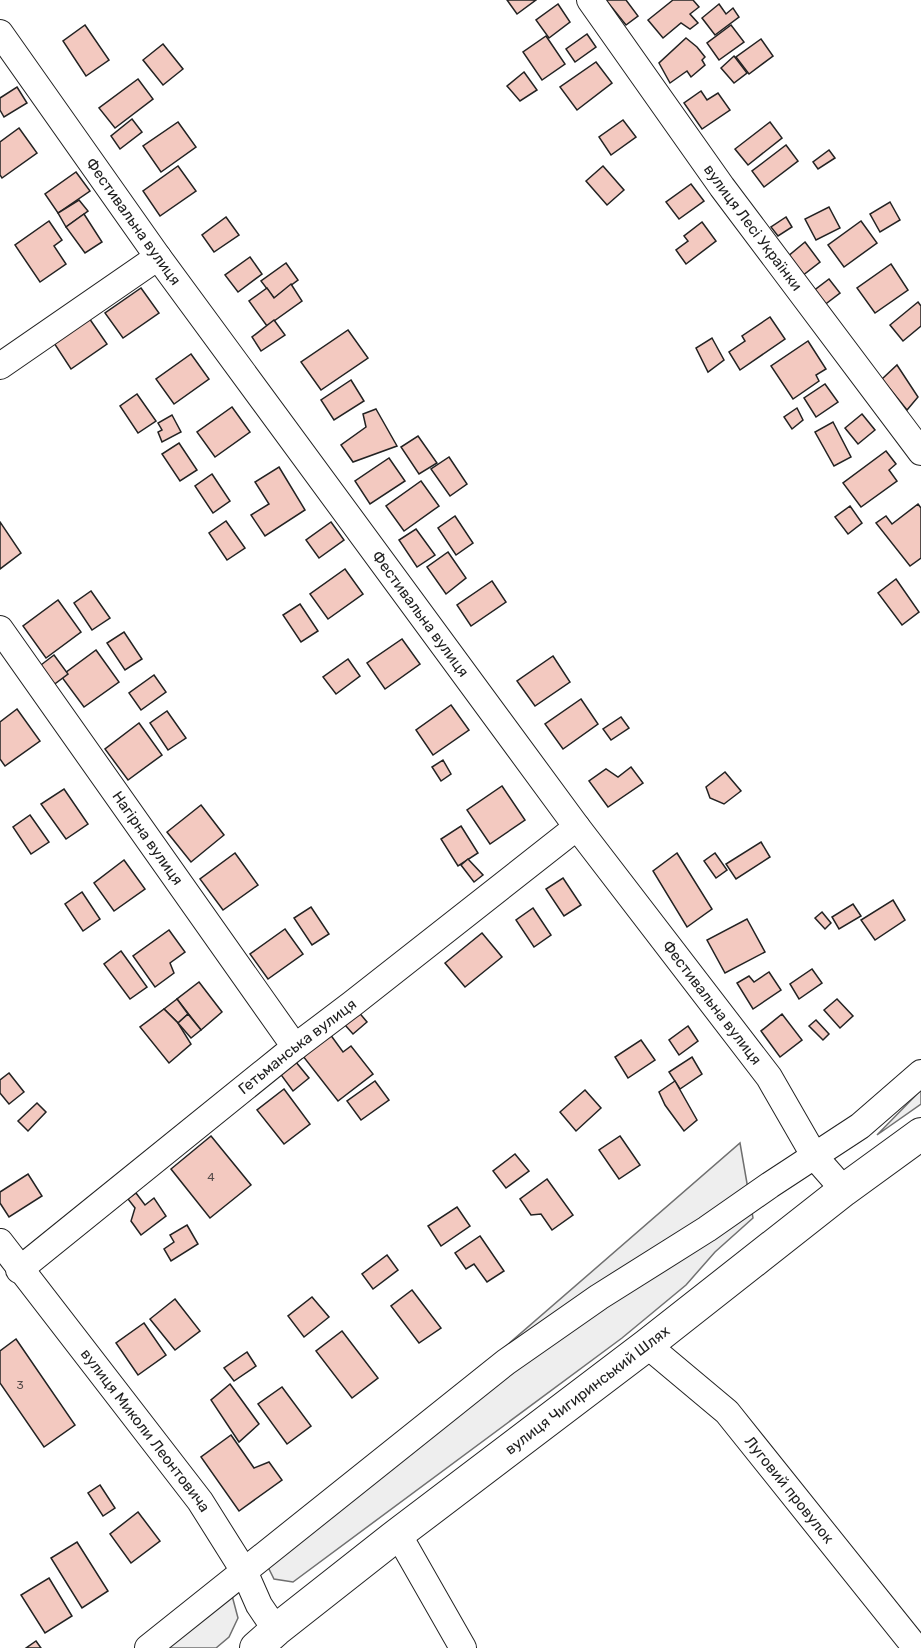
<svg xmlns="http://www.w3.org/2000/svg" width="921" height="1648" font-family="Rubik,sans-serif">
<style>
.green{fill:#eee;stroke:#6f6f6f;stroke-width:1.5}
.building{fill:#f3c9c0;stroke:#222;stroke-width:1.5}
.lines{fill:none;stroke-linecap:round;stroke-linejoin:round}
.minor-casing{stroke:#222;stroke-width:28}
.major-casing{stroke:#222;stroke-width:34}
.minor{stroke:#fff;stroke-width:26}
.major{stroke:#fff;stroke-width:32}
.labels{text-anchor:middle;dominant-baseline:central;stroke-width:4.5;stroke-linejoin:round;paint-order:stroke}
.number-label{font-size:12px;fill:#564c4a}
.street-label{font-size:15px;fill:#222;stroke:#fff}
</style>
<rect width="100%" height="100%" fill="#fff"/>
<!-- green -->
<g class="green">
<polygon points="921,1090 921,1104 877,1135"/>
<polygon points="740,1143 753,1218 715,1252 686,1285 622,1338 293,1582 274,1579 263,1557"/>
<polygon points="230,1588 238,1618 229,1637 216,1648 157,1648"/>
</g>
<!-- building -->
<g class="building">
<polygon points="507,0 536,0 517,14"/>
<polygon points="606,0 626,0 638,16 626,25"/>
<polygon points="673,0 693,0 699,7 690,14 698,23 690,29 681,23 663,38 648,20"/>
<polygon points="558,4 570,22 549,38 536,20"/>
<polygon points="719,4 726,14 733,8 739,17 715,35 702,18"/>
<polygon points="85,25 109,60 86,76 63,41"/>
<polygon points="731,25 744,42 719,60 707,43"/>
<polygon points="587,34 596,47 575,62 566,49"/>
<polygon points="546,36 565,64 542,80 523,52"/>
<polygon points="686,38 697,47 705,57 702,60 705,65 691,77 687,71 670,83 659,63"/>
<polygon points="761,39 773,56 749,74 736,57"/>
<polygon points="163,44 183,69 163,85 143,60"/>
<polygon points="734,56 747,73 734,83 721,68"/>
<polygon points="596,62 612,83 577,110 560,87"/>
<polygon points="524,72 537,90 520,101 507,86"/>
<polygon points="138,79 153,99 115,128 99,108"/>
<polygon points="17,87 27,103 4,117 0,110 0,98"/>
<polygon points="701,91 707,100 718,93 730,110 702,129 684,103"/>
<polygon points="132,119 142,132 120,149 111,136"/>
<polygon points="623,120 636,137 611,155 599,137"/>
<polygon points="178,122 196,147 161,172 143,146"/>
<polygon points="770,122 782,138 748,165 735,149"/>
<polygon points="19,128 37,153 2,178 0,175 0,142"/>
<polygon points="786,145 798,161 764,187 752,171"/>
<polygon points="829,150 835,158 818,169 813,162"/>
<polygon points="178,166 196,191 160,216 143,191"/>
<polygon points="603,166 624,190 607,205 586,181"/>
<polygon points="76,172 90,191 58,213 45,194"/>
<polygon points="691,184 704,201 679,219 666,202"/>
<polygon points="79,200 88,211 66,227 58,213"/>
<polygon points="890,202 900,220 880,232 870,214"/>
<polygon points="829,207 840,228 816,240 805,219"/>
<polygon points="84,214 102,242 85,253 66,227"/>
<polygon points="226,217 239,235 214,252 202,235"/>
<polygon points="786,217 792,227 778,236 771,227"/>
<polygon points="49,221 62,240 54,246 66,264 40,282 15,245"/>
<polygon points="861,221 877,243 844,267 828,245"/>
<polygon points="702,222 716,241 686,264 676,250 688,241 684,236"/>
<polygon points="805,242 820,262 802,276 787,257"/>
<polygon points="250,257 262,274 238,292 225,275"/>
<polygon points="286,263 298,280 274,298 261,281"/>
<polygon points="891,264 908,290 875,313 857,288"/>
<polygon points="829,279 840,293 823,306 812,292"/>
<polygon points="291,284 302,301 267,326 249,301 267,288 274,298"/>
<polygon points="141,288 159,313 123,338 105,313"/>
<polygon points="918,302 921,306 921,326 903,341 890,325"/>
<polygon points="770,317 785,339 740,370 729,352 745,341 742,336"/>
<polygon points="89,318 107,344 71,369 54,343"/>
<polygon points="274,320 285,335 261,351 252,337"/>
<polygon points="348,330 368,358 321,390 301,362"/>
<polygon points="712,338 724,360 708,372 696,348"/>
<polygon points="808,341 826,369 816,375 819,381 793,399 771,366"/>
<polygon points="191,354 209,379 174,404 156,379"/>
<polygon points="897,365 918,397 907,410 882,379"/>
<polygon points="351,380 364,401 334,420 321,400"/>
<polygon points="825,384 838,402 816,417 804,398"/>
<polygon points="137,394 156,421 138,433 120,406"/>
<polygon points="232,407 250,432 215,457 197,432"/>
<polygon points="797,408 803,420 792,429 784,417"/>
<polygon points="376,409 397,446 353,462 341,445 366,427 363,414"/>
<polygon points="862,414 875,430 858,444 845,428"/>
<polygon points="172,415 181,432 162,442 158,432 162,430 158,423"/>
<polygon points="833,422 851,457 834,466 815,432"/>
<polygon points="418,436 437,463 419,474 401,447"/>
<polygon points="179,443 197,470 180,481 162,454"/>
<polygon points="886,451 896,464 889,470 897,481 861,507 843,483"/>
<polygon points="449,457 467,484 450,496 431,469"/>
<polygon points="389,458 405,481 370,504 355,481"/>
<polygon points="279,467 305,510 265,536 251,515 269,504 255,482"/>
<polygon points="212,474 230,501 213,513 195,486"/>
<polygon points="421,481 439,506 404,531 386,506"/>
<polygon points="918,504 921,508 921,558 910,566 876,523 886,516 892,524"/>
<polygon points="850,506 862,523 848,534 835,517"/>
<polygon points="455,516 473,543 456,555 438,528"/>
<polygon points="226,521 245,548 227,560 209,533"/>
<polygon points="0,522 21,553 0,569"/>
<polygon points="331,522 344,540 319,558 306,540"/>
<polygon points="416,529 435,555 417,567 399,540"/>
<polygon points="448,552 466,578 446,594 427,567"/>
<polygon points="345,569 363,594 328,619 310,594"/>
<polygon points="896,579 919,612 902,625 878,593"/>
<polygon points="492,581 506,602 471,626 457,605"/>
<polygon points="91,591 110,618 92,630 74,603"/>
<polygon points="58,600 81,632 46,658 23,626"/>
<polygon points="300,604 318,631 301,642 283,615"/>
<polygon points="124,632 142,659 125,670 107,643"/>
<polygon points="402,639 420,664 385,689 367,663"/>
<polygon points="96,650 119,682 84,707 61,676"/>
<polygon points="54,655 68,674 52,686 37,668"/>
<polygon points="553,656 570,682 535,706 517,681"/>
<polygon points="348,659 360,676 336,694 323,677"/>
<polygon points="154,675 166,692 141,710 129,693"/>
<polygon points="581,699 598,724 563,749 545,724"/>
<polygon points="451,705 469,730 433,755 416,730"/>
<polygon points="17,709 40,741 5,766 0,759 0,722"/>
<polygon points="167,711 186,738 168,750 150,723"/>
<polygon points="621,717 629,728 611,740 603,729"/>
<polygon points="139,723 162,755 128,780 105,749"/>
<polygon points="443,760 451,774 441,781 432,767"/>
<polygon points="631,767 643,783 608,807 589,781 606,769 618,777"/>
<polygon points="725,772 741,791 724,804 710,798 706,787"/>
<polygon points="502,786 525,820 490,844 467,810"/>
<polygon points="64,789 88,824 66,839 41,804"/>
<polygon points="201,805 224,835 191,862 167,832"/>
<polygon points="30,815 49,842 31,854 13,827"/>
<polygon points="461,826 478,853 458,866 441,839"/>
<polygon points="761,842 770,857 736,879 726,864"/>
<polygon points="235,853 258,885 223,910 200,879"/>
<polygon points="677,853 712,909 687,927 653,871"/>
<polygon points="715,853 727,870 716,878 704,861"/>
<polygon points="468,859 483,875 474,882 461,865"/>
<polygon points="124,860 145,889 114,911 94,883"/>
<polygon points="563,878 581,905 564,916 546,889"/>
<polygon points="82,892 100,919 83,931 65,904"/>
<polygon points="893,900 905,920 875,940 861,920"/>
<polygon points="853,904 861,916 839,929 832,917"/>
<polygon points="311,907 329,934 312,945 294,918"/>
<polygon points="533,908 551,935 534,947 516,920"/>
<polygon points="822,912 831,923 825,929 815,918"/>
<polygon points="747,919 765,952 725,973 707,940"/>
<polygon points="285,929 303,954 268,979 250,954"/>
<polygon points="169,930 185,952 170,963 174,973 155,987 133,956"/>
<polygon points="482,933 502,957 465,987 445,963"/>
<polygon points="121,951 147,987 130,999 104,964"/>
<polygon points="812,969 822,983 799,999 790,984"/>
<polygon points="769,972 781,990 753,1009 737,983 749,976 754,982"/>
<polygon points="199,982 222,1012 201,1030 177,999"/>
<polygon points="177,999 188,1014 178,1023 164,1009"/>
<polygon points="837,999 853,1016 840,1028 824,1010"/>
<polygon points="352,1004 367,1022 353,1034 338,1017"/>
<polygon points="164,1009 178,1023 191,1044 169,1063 140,1027"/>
<polygon points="188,1014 201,1030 191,1038 178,1023"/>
<polygon points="782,1014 802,1040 780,1057 761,1031"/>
<polygon points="816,1020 829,1034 823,1040 809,1026"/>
<polygon points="688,1026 698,1041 679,1055 669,1040"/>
<polygon points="327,1030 343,1052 351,1046 373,1074 338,1101 299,1051"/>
<polygon points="641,1040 655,1060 628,1078 615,1057"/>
<polygon points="291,1056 309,1078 293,1091 276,1068"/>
<polygon points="692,1057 702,1074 680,1089 669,1072"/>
<polygon points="9,1073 24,1092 9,1104 0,1093 0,1080"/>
<polygon points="375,1081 389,1100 361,1120 347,1101"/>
<polygon points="675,1081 697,1120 684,1131 665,1105 659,1092"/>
<polygon points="284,1089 310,1124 284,1144 257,1110"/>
<polygon points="585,1090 601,1108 576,1131 560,1112"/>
<polygon points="37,1103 46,1112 28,1131 18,1121"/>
<polygon points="211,1136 251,1185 210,1218 171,1169"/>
<polygon points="620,1136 640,1165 619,1179 599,1150"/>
<polygon points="515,1154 529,1171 506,1188 493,1171"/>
<polygon points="28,1174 42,1196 9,1217 0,1203 0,1192"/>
<polygon points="547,1179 573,1215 552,1230 541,1214 531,1215 520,1199"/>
<polygon points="136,1193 145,1205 154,1198 166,1216 141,1235 131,1221 135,1208 128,1199"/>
<polygon points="457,1207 470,1226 441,1246 428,1226"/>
<polygon points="187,1225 198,1244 171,1261 164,1249 174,1242 170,1235"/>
<polygon points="480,1236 504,1271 487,1282 474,1264 466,1269 455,1253"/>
<polygon points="387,1255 398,1270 373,1289 362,1274"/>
<polygon points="412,1290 441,1328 419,1343 391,1306"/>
<polygon points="312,1297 329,1317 304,1337 288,1316"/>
<polygon points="175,1299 200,1331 175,1350 150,1319"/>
<polygon points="144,1323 166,1355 138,1375 116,1343"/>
<polygon points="342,1331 378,1378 352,1398 316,1351"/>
<polygon points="16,1339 75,1425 44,1447 0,1383 0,1351"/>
<polygon points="247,1352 256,1366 234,1381 224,1368"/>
<polygon points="230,1384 259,1424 239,1442 211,1400"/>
<polygon points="282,1387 311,1426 287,1444 258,1404"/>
<polygon points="231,1435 254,1468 269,1462 282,1480 239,1511 201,1457"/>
<polygon points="100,1485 115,1508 103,1516 88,1493"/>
<polygon points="138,1512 160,1541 131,1563 110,1534"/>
<polygon points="77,1542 108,1591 82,1608 51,1558"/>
<polygon points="49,1578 72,1616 45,1633 21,1595"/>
<polygon points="36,1641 41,1648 26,1648"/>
</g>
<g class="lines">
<defs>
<g id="minor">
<path id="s1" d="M 590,0 L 722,187 L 921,452"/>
<path id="s2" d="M 0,33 L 158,257 L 577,827 L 769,1077 L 815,1157 L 844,1190"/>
<polyline points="0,366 158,257"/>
<path id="s3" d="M 0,629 L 295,1047"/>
<path id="s4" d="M 0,1242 L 200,1501 L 244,1571 L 259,1605 L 276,1630"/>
<path id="s5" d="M 19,1270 L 295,1047 L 352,1004 L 577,827"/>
<path id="s6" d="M 647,1345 L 727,1412 L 916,1648"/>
<polyline points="398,1534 463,1648"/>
<polyline points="148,1648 506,1362 599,1297 707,1229 770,1185 860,1126 921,1073"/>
</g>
<g id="major">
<path id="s7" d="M 256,1648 L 276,1630 L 398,1534 L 647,1345 L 844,1190 L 921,1134"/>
</g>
</defs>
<!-- minor casing -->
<use href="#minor" class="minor-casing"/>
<!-- major casing -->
<use href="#major" class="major-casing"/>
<!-- minor -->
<use href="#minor" class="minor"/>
<!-- major -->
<use href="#major" class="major"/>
</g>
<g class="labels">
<!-- number labels -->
<g class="number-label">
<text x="211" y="1177">4</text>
<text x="20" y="1385">3</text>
</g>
<!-- street labels -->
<g class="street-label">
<text stroke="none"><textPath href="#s2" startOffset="231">Фестивальна вулиця</textPath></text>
<text stroke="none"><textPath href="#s1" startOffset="280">вулиця Лесі Українки</textPath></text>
<text stroke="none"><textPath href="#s2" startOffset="717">Фестивальна вулиця</textPath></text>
<text stroke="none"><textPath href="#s3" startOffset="256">Нагірна вулиця</textPath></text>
<text stroke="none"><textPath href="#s2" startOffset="1203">Фестивальна вулиця</textPath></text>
<text stroke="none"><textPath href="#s5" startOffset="357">Гетьманська вулиця</textPath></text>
<text stroke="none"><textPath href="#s7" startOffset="420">вулиця Чигиринський Шлях</textPath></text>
<text stroke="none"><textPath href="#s4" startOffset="238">вулиця Миколи Леонтовича</textPath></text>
<text stroke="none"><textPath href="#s6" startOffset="204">Луговий провулок</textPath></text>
</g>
</g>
</svg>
